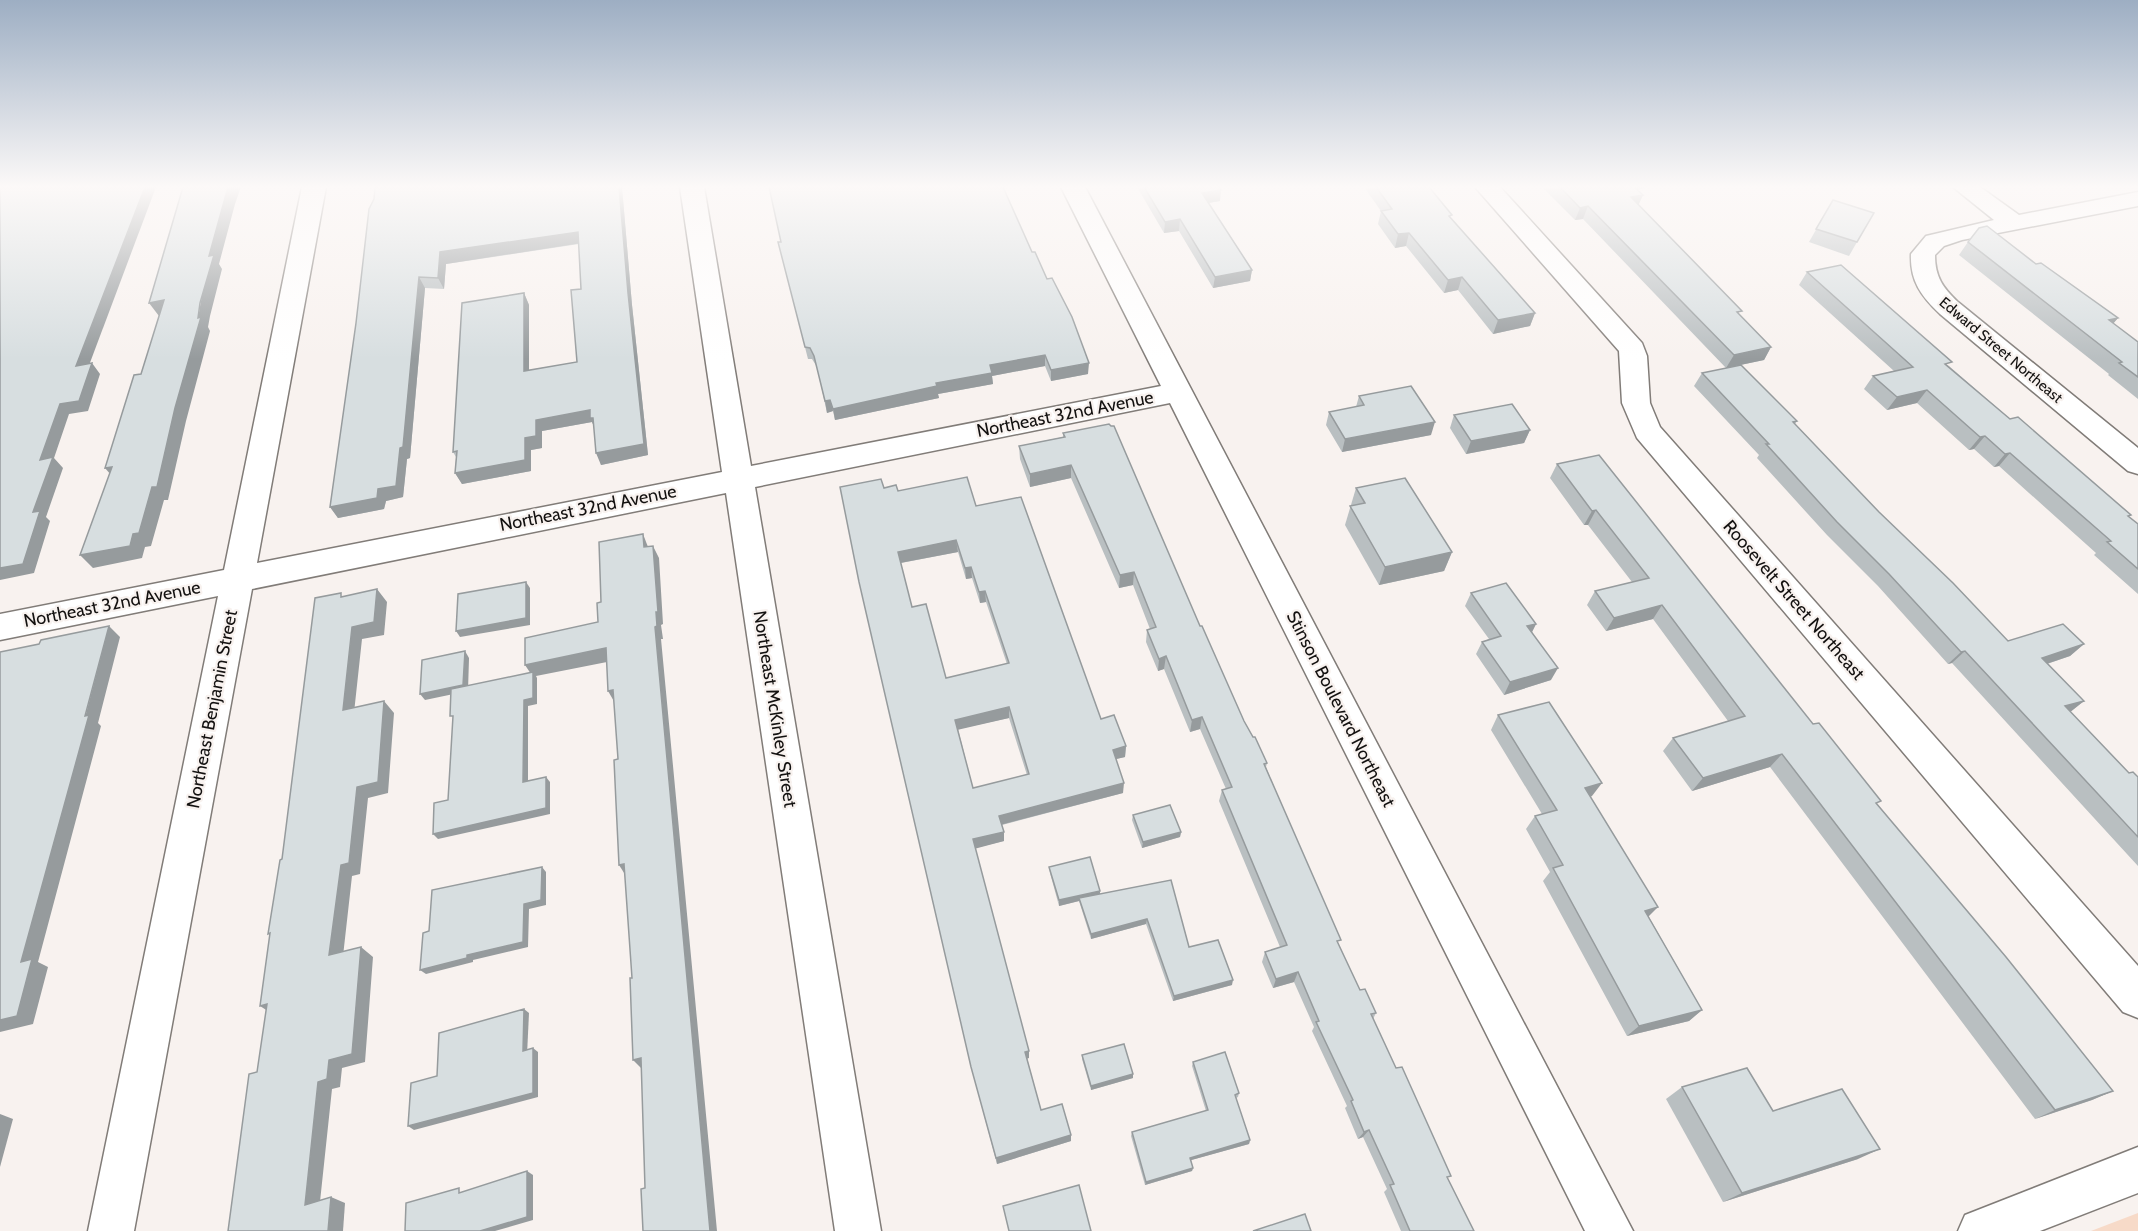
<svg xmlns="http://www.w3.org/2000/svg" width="2138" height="1231" font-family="Cabin,sans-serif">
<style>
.green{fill:#f7dac8}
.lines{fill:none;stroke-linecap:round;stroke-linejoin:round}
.minor-casing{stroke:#817c78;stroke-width:3}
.minor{fill:#fff;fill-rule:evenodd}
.wall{fill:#b9bfc1;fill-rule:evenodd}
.shaded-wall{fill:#969b9d}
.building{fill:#d7dee0;stroke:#969b9d;stroke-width:1.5;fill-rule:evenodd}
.labels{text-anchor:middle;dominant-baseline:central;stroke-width:4.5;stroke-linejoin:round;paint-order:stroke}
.far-street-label{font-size:15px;fill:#131110;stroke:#f8f2ef}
.street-label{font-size:18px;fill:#131110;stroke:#f8f2ef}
</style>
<rect width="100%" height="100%" fill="#f8f2ef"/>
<!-- green -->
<polygon class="green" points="2138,1213 2138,1231 2091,1231"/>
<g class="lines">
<defs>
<g id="minor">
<polygon points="302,187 326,187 257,563 722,472 680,187 704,187 751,466 1161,386 1061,187 1085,187 1633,1231 1585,1231 1170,403 755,487 881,1231 835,1231 726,493 252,589 134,1231 88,1231 218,596 0,640 0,614 224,570"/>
<polygon points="1475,187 1500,187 1642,343 1647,356 1650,403 1660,427 2138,966 2138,1018 2123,1012 1637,438 1622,403 1619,351"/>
<path d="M 1953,187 L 1980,187 L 2019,215 L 2138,192 L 2138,206 L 1962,240 L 1944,246 L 1935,255 C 1935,277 1943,288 1958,302 L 2138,448 L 2138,474 L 2128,471 L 1940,314 C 1921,296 1910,281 1911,254 L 1926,236 L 1994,220 Z"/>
<polygon points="2138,1147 2138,1193 2040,1231 1958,1231 1965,1215"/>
</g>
</defs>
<!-- minor casing -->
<use href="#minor" class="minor-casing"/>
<!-- minor -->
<use href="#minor" class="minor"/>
</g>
<!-- wall -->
<g class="wall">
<polygon points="622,187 632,305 648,455 601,465 594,426 592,422 542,431 542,448 531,450 531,471 462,484 455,473 456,457 453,452 524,293 529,305 529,370 577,362 581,289 579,244 446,264 444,289 425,288 410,458 407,459 403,497 386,501 384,509 338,518 330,507 374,199"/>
<polygon points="1137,187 1219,187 1220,201 1209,203 1252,270 1250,281 1213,288 1179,231 1164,233"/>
<polygon points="1364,187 1429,187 1451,218 1535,313 1530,326 1493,334 1458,290 1444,293 1406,246 1395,248 1378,224 1381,211"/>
<polygon points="1542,187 1646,187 1645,188 1637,190 1643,195 1638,205 1740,315 1771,347 1764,360 1726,368 1583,219 1575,220"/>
<polygon points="1833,200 1857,242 1849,256 1809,242"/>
<polygon points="781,242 1088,374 1051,381 1045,366 992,376 993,384 938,394 939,398 835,420 833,411 827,413 817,367 812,359 808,359 781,254"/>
<polygon points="1968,242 2036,264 2118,318 2113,323 2138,342 2138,399 2108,375 2109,374 1959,255"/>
<polygon points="1807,272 1949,366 2010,419 2138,525 2138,594 2094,555 2096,553 1999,466 1994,467 1974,449 1969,450 1917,403 1887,410 1864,389 1873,376 1894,371 1799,285"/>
<polygon points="1702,373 1797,421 1795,424 1879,512 2008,641 2084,644 2070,656 2047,664 2084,701 2070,712 2129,773 2138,777 2138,866 1952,663 1948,664 1878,586 1827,535 1757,458 1759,455 1694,386"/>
<polygon points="1359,396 1431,435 1342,452 1326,425 1329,412 1356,407"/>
<polygon points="1454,415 1530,430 1524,443 1466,454 1450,428"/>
<polygon points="1063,433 1200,626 1244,721 1267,763 1266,767 1339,945 1360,990 1376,1013 1373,1019 1448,1179 1474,1231 1401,1231 1384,1192 1387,1189 1363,1137 1358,1139 1345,1108 1347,1106 1312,1031 1314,1027 1294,982 1273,988 1262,962 1265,952 1280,947 1219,801 1222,790 1226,789 1200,729 1190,732 1164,669 1158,671 1146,642 1147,630 1150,629 1133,585 1119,588 1071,478 1030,487 1020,459 1019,446 1063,437"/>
<polygon points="1557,464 1877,804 2113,1091 2092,1100 2035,1119 1770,767 1692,791 1663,751 1673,738 1728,721 1653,619 1606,631 1587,605 1595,591 1632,582 1588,525 1584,525 1550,478"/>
<path d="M 884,488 L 976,506 L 1101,719 L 1126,746 L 1125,757 L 1116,759 L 1123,793 L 1002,825 L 1004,841 L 975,848 L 1029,1051 L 1029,1058 L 1027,1058 L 1041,1110 L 1071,1141 L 997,1164 L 973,1074 ZM 958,552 L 966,579 L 972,578 L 980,603 L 986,602 L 1007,664 L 946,678 L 912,607 L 901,563 ZM 1009,718 L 1027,775 L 973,788 L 958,729 Z"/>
<polygon points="1356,488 1452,552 1444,571 1379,585 1345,525"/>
<polygon points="1471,593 1536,624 1532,632 1551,680 1504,695 1476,654 1482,642 1489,639 1465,606"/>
<polygon points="1498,715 1592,796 1590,797 1649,917 1702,1010 1689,1021 1627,1036 1543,881 1550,872 1526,829 1535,816 1542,814 1491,730"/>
<polygon points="1133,815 1181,832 1180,837 1142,848 1132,820"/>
<polygon points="1049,867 1100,894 1171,880 1189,947 1232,985 1173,1001 1146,924 1091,939 1079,901 1059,906 1050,873"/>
<polygon points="1082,1055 1133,1074 1133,1078 1091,1090 1082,1059"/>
<polygon points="1193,1062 1239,1093 1238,1097 1236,1098 1250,1140 1249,1144 1191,1160 1193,1168 1192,1171 1145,1185 1131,1136 1132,1132 1206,1111 1192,1066"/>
<polygon points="1682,1087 1773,1111 1858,1159 1723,1202 1666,1099"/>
</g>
<!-- shaded-wall -->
<g class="shaded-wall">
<polygon points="145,187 156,187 85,376 76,366"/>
<polygon points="228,187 241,187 235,204 219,264 222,269 210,316 208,327 210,331 186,421 168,500 164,500 151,546 145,547 142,558 93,568 80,555 133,534 175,408 198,318 209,256"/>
<polygon points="619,187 622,187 632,305 648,455 601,465 596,453 628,293"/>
<polygon points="1623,187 1646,187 1645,188 1621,193"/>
<polygon points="1221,190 1220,201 1201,204 1202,193"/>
<polygon points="1643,195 1637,208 1631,197"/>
<polygon points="1588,206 1583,219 1575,220 1580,208"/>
<polygon points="1180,219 1179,231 1164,233 1165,222"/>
<polygon points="578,232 582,243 446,264 444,289 438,278 440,252"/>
<polygon points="1409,233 1406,246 1395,248 1398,234"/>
<polygon points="1252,270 1250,281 1213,288 1215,277"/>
<polygon points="419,277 425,288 410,458 407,459 403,497 386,501 384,509 338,518 330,507 378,489 400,448"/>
<polygon points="1462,277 1458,290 1444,293 1448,280"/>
<polygon points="524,293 529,305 529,382 524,371"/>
<polygon points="164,300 159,316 149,303"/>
<polygon points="1535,313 1530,326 1493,334 1498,320"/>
<polygon points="2118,318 2107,331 2109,320"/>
<polygon points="1771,347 1764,360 1726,368 1734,355"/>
<polygon points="1045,355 1045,366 992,376 993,384 938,394 939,398 835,420 833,409 936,383 990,365"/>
<polygon points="92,363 100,374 88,411 69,414 54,458 63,468 46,517 50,521 34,573 0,580 0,568 33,512 40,460 60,404"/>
<polygon points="1089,363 1088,374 1051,381 1051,370"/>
<polygon points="1927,390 1917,403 1887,410 1897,397"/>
<polygon points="830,400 833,411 827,413 825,401"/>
<polygon points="590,410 598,429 595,429 592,422 542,431 542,448 531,450 531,471 462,484 455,473 525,438 536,420"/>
<polygon points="1435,422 1431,435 1342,452 1345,439"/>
<polygon points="1530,430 1524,443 1466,454 1471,441"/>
<polygon points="1985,436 1974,449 1969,450 1980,437"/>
<polygon points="2010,453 1999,466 1994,467 2005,454"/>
<polygon points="1071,465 1071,478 1030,487 1030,474"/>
<polygon points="112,467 117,482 105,468"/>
<polygon points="1596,510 1588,525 1584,525 1592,511"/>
<polygon points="643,534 648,547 644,547"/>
<polygon points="956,540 958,552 900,563 898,552"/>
<polygon points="653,546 659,558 663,624 661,625 663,639 661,639 717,1231 710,1231 655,627 656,612"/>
<polygon points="1452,552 1444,571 1379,585 1385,567"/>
<polygon points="971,567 972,578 966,579 965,568"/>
<polygon points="1134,572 1133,585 1119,588 1120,575"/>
<polygon points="526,582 530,588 530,625 460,637 456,631"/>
<polygon points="377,589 387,602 384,635 362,639 353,722 343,710 352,627"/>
<polygon points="985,591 986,602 980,603 979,592"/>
<polygon points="1662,605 1653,619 1606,631 1614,618"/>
<polygon points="1536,624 1530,636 1527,626"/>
<polygon points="109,626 120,637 98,723 101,726 38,962 48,967 33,1024 0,1032 0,1020 21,962"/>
<polygon points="2084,644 2070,656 2028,670 2042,658"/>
<polygon points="606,648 612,661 536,676 537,678 537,704 528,706 528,788 523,782 524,700 533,677 525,665"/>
<polygon points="465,651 469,658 468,691 425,700 420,694"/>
<polygon points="1965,651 1952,663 1948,664 1961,652"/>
<polygon points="1166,656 1164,669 1158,671 1159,659"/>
<polygon points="1558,668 1551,680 1504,695 1510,682"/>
<polygon points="613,690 615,703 608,691"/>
<polygon points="384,701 394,713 388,793 368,798 360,874 352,876 342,965 329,955 341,865 357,787"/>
<polygon points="2084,701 2069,713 2065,706"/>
<polygon points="1009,707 1009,718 957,730 955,720"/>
<polygon points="1202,717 1200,729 1190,732 1192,720"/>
<polygon points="1126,746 1125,757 1112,760 1113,750"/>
<polygon points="1782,754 1770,767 1692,791 1703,778"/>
<polygon points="546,777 550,782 550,814 438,839 433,834"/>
<polygon points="1124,783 1123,793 1000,825 999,816"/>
<polygon points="1602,783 1592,796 1575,801 1585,788"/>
<polygon points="1004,832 1004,841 974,849 973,839"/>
<polygon points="1181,832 1180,837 1142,848 1143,842"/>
<polygon points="624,864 626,876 619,865"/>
<polygon points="542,867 546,872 546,905 529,909 528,947 473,960 473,962 426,974 420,970 467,955 524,904"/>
<polygon points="1100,891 1100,896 1079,898 1079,901 1059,906 1059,900"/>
<polygon points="1658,907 1646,919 1645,911"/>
<polygon points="1147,919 1146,924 1091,939 1091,934"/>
<polygon points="361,947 373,957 365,1062 342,1068 340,1087 332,1089 319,1211 305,1205 318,1082 329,1060"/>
<polygon points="1298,972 1294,982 1273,988 1276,979"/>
<polygon points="1233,980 1232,985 1173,1001 1174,996"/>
<polygon points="267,1004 274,1015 260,1006"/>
<polygon points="524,1009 529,1013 527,1055 523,1051"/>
<polygon points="1702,1010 1689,1021 1627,1036 1639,1026"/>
<polygon points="533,1048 538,1052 538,1097 414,1130 408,1126"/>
<polygon points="1029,1051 1029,1058 1026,1059 1025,1052"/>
<polygon points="641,1058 641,1068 633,1060"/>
<polygon points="1133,1074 1133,1078 1091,1090 1091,1086"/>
<polygon points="2113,1091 2092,1100 2035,1119 2055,1110"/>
<polygon points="0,1114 13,1119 0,1167"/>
<polygon points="1369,1130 1363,1137 1358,1139 1364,1132"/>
<polygon points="1071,1135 1071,1141 997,1164 996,1158"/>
<polygon points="1250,1140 1249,1144 1188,1161 1190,1158"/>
<polygon points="1880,1149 1858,1159 1723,1202 1742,1193"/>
<polygon points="1193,1168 1192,1171 1145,1185 1146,1182"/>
<polygon points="527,1171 533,1175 533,1220 495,1231 480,1231"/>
<polygon points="331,1197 345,1203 343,1231 328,1231"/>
</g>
<!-- building -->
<g class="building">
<polygon points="0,187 145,187 76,366 92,363 79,401 60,404 40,460 53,457 33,512 40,511 23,564 0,568"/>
<polygon points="183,187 228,187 209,256 214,255 200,303 198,318 201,317 175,408 157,487 152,487 139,533 133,534 130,546 80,555 112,467 105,468 134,375 141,374 164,300 149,303"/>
<polygon points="375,187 619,187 628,293 644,444 596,453 593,418 590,418 590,410 536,420 536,436 525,438 525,460 455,473 457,451 453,452 462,303 524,293 524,371 577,362 571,290 581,289 578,232 440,252 438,278 419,277 403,447 400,448 396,486 378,489 377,498 330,507 356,323 369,209 374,199"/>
<polygon points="769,187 1003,187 1032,252 1035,252 1047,279 1052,278 1072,317 1089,363 1051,370 1045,355 990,365 992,373 936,383 937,386 833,409 830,400 825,401 814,356 810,348 805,347 778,242 781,242"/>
<polygon points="1144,187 1219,187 1221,190 1202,193 1252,270 1215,277 1180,219 1165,222"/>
<polygon points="1376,187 1429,187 1452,215 1449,216 1535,313 1498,320 1462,277 1448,280 1409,233 1398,234 1381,211 1392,209"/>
<polygon points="1560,187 1634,187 1643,195 1631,197 1742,311 1737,312 1771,347 1734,355 1588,206 1580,208"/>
<polygon points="1833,200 1874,213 1857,242 1816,229"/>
<polygon points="1987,226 2036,264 2041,263 2118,318 2109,320 2138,342 2138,377 2119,363 2122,362 1968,242 1979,228"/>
<polygon points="1841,265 1952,362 1945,364 2010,419 2018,417 2131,515 2128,516 2138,524 2138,569 2107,542 2111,541 2010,453 2005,454 1985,436 1980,437 1927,390 1897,397 1873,376 1913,367 1807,272"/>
<polygon points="1741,365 1797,421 1793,422 1879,512 1953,583 2008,641 2063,624 2084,644 2042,658 2084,701 2065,706 2129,773 2133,772 2138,777 2138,837 1965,651 1961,652 1889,574 1837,522 1766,444 1769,444 1702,373"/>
<polygon points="1411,386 1435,422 1345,439 1329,412 1364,405 1359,396"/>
<polygon points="1512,404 1530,430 1471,441 1454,415"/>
<polygon points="1109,424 1111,426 1114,426 1200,626 1202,626 1244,721 1253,737 1255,737 1267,763 1264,764 1341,940 1337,941 1360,990 1365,989 1376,1013 1371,1014 1396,1068 1402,1067 1451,1176 1447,1177 1474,1231 1410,1231 1390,1185 1394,1184 1369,1130 1364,1132 1351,1101 1353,1100 1316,1022 1319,1021 1298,972 1276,979 1265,952 1287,945 1222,790 1232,787 1202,717 1192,720 1166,656 1159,659 1147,630 1156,627 1134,572 1120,575 1071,465 1030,474 1019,446 1065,437 1063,433"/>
<polygon points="1599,455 1813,724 1819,723 1881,801 1876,803 2006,957 2113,1091 2055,1110 1782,754 1703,778 1673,738 1745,716 1662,605 1614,618 1595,591 1649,578 1596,510 1592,511 1557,464"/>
<path d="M 967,477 L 976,506 L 1021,497 L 1101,719 L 1114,715 L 1126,746 L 1113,750 L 1124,783 L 999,816 L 1004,832 L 973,839 L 1029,1051 L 1025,1052 L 1041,1110 L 1062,1104 L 1071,1135 L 996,1158 L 971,1067 L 859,582 L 840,487 L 881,479 L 884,488 L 896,485 L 898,491 ZM 956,540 L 965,568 L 971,567 L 979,592 L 985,591 L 1009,663 L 946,678 L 926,604 L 912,607 L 898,552 ZM 1009,707 L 1029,774 L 973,788 L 955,720 Z"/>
<polygon points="1405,478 1452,552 1385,567 1350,506 1365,503 1356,488"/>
<polygon points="643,534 644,547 653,546 658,612 656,612 657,626 655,627 710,1231 643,1231 641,1189 645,1188 641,1058 633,1060 630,978 632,978 624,864 619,865 616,803 614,760 618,759 613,690 608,691 606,648 525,665 525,638 598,622 597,603 601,602 599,542"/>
<polygon points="526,582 526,618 456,631 458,594"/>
<polygon points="1506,583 1536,624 1527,626 1558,668 1510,682 1482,642 1501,636 1471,593"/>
<polygon points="377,589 374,622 352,627 343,710 384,701 378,782 357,787 349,863 341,865 329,955 361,947 352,1054 329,1060 327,1079 318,1082 305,1205 331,1197 328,1231 228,1231 249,1074 257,1072 267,1004 260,1006 270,933 268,934 280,860 282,859 315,598 341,593 341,597"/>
<polygon points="109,626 85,716 89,715 21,962 32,959 17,1016 0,1020 0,652 39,644 41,640"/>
<polygon points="465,651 463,685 420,694 422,660"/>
<polygon points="533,672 533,698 524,700 523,782 546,777 546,808 433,834 434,803 448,800 453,716 450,716 451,689"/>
<polygon points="1549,702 1602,783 1585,788 1658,907 1645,911 1702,1010 1639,1026 1553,868 1563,865 1535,816 1557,810 1498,715"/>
<polygon points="1170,805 1181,832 1143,842 1133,815"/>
<polygon points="1090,857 1100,891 1059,900 1049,867"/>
<polygon points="542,867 541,900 524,904 523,942 467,955 467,958 420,970 423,933 429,931 432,890"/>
<polygon points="1171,880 1189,947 1218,940 1233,980 1174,996 1147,919 1091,934 1079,898"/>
<polygon points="524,1009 523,1051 533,1048 533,1093 408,1126 411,1083 437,1076 439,1033"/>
<polygon points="1124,1044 1133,1074 1091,1086 1082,1055"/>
<polygon points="1225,1052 1239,1093 1235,1095 1250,1140 1190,1158 1193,1168 1146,1182 1132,1132 1208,1110 1193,1062"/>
<polygon points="1747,1068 1773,1111 1842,1089 1880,1149 1742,1193 1682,1087"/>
<polygon points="527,1171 527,1217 480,1231 405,1231 406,1203 459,1188 459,1193"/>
<polygon points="1079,1185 1091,1231 1009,1231 1003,1206"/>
<polygon points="1305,1214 1311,1231 1253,1231"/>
</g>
<!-- sky -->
<linearGradient id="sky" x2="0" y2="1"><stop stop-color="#9daec3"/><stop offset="0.52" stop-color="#fcf9f8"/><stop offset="1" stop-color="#fcf9f8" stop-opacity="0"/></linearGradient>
<rect width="2138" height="359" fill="url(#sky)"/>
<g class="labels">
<!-- far-street labels -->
<g class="far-street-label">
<text transform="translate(2001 350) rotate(40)">Edward Street Northeast</text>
</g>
<!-- street labels -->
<g class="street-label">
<text transform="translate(1065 414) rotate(-11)">Northeast 32nd Avenue</text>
<text transform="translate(588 508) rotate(-11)">Northeast 32nd Avenue</text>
<text transform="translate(1794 600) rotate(49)">Roosevelt Street Northeast</text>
<text transform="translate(112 604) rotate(-11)">Northeast 32nd Avenue</text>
<text transform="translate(212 709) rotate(-79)">Northeast Benjamin Street</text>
<text transform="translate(775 709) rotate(81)">Northeast McKinley Street</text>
<text transform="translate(1341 709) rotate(63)">Stinson Boulevard Northeast</text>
</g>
</g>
</svg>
